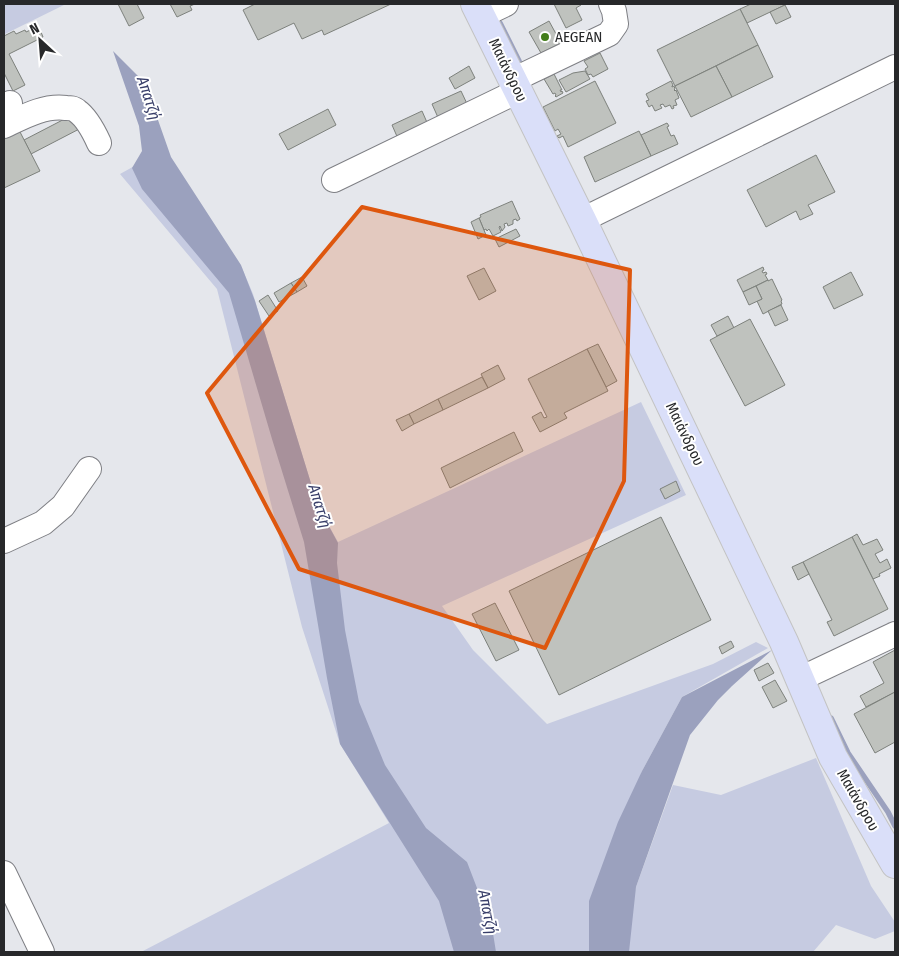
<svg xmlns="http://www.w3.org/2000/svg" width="899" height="956" font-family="'Fira Sans Condensed',sans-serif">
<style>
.green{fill:#c6cbe1}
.water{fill:#9ba1be}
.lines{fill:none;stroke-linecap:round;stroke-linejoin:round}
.stream{stroke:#9ba1be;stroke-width:5.5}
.building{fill:#bfc2be;stroke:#7d817c}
.minor-casing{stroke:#7e7f84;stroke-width:26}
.major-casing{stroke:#c3c3c3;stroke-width:30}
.minor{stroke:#fff;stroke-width:24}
.major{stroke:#dadff9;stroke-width:28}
.marked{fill:#de570e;fill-opacity:0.2;stroke:#de570e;stroke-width:4;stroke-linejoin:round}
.poi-dot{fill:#427d19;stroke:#fff;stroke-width:2}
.labels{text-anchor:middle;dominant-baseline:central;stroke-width:4;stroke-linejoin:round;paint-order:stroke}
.poi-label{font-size:15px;fill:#27282a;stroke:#fff;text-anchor:start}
.street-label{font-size:15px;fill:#27282a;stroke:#fff}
.water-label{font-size:16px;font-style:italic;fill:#383e69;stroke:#fff}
</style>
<rect width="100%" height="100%" fill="#e5e7ec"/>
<!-- green -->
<g class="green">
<polygon points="4,4 66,4 5,34 4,32"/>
<polygon points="147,159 242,268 253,294 318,506 338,542 641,402 686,495 442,606 473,650 547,724 713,664 756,642 768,648 682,697 642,771 600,905 603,952 141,952 389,823 340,744 302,627 217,289 120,174"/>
<polygon points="816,758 871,886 895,922 895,931 875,939 836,925 813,952 617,952 636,887 673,785 721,795"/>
</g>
<!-- water -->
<g class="water">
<polygon points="113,51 145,83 171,157 241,265 255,301 318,506 338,543 337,563 345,630 359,702 385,765 426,828 467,862 492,927 496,952 454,952 439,901 340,744 327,678 304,542 272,439 229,293 142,189 132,168 142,151 139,126"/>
<polygon points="772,650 732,686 718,700 690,735 636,887 629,952 589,952 589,901 618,822 642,771 682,697"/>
</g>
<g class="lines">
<!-- stream -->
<g class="stream">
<polyline points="500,23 519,61"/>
<polyline points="831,718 848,753 888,812 895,826"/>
</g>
</g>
<!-- building -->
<g class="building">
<polygon points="118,4 137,4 144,18 129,26"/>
<polygon points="170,4 195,4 190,6 192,10 177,17"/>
<polygon points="255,4 391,4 324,35 322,30 302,39 294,23 258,40 243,10"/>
<polygon points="554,4 580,4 581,5 576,8 582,20 566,28"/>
<polygon points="751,4 785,4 785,5 747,23 740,9"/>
<polygon points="785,5 791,17 776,24 770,12"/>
<polygon points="740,9 758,45 675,86 657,50"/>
<polygon points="549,21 561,43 541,53 529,32"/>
<polygon points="35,28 38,33 41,32 43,37 9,54 25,85 13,91 4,73 4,36 14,31 16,34 25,30 26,32"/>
<polygon points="758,45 773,77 732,97 716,66"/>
<polygon points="600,53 608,69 593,77 591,74 588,75 585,69 588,67 584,61"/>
<polygon points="469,66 475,78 455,89 449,78"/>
<polygon points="716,66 732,97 691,117 675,86"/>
<polygon points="585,71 590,79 566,92 559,80 573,73"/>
<polygon points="554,74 562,90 560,90 561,92 562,91 563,93 556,97 555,96 556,95 555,93 553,94 544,79"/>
<polygon points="595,81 616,123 568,147 563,136 559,138 557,136 561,134 558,129 555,131 543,107"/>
<polygon points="671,81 673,85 672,86 672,87 674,86 675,89 674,90 675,91 676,90 679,98 675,100 677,105 673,106 674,108 672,109 670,105 665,107 663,104 660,105 662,108 655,111 652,105 649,107 646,101 649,100 646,94"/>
<polygon points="461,91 469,108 440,122 432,104"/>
<polygon points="328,109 336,125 288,150 279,134"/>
<polygon points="422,111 429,127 399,141 392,125"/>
<polygon points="78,112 85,126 31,154 24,140"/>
<polygon points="667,123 669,126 667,127 671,136 674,135 678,144 651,156 641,135"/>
<polygon points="19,130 40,171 4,188 4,138"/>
<polygon points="639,131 651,156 595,182 584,157"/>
<polygon points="816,155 835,192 808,205 813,214 800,220 796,211 766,227 747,190"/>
<polygon points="512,201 520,219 517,221 516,219 513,220 513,224 508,226 507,223 504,224 505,227 502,231 500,226 499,227 501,232 493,236 489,229 487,231 486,229 484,230 479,218 481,217 480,215"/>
<polygon points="479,218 486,235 478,239 471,222"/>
<polygon points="516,229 520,236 499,247 495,239"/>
<polygon points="763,267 764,270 762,271 763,273 766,272 767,274 765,275 768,280 743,292 737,280"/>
<polygon points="484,268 496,291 479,300 467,276"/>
<polygon points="851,272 863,295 834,309 823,287"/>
<polygon points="302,277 307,286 297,292 291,283"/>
<polygon points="772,279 782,300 781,301 782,304 763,314 757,301 762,299 756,286 768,280 768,281"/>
<polygon points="291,283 297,292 279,302 274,293"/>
<polygon points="756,286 762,299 749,305 743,292"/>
<polygon points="268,295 278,311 269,316 259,301"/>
<polygon points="781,305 788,320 775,326 768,311"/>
<polygon points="728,316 734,328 717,336 711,325"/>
<polygon points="750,319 785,385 745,406 710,340"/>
<polygon points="598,344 617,381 606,387 587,349"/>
<polygon points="587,349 608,391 564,413 567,418 540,432 532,417 541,412 544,418 547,417 528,379"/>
<polygon points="498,365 505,379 488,388 481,374"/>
<polygon points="482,377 488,388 443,410 438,399"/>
<polygon points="438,399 443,410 414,424 409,414"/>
<polygon points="409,414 414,424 402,431 396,420"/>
<polygon points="514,432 523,451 450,488 441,468"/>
<polygon points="676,481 680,491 665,499 660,489"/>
<polygon points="661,517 711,620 559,695 509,591"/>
<polygon points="857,534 863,545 877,539 883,550 875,554 880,563 887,559 891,568 879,574 880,576 873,579 852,537"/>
<polygon points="852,537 888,609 834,636 827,622 832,620 803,562"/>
<polygon points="803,562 809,574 798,580 792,567"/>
<polygon points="495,603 519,650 496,661 472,614"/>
<polygon points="731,641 734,647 722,654 719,647"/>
<polygon points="895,650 895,692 866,707 860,696 884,683 873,662"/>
<polygon points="768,663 774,673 759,681 754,670"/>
<polygon points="775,680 787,701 773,708 762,687"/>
<polygon points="895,692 895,742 875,753 854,714"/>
</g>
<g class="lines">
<defs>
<g id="minor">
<polyline points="481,16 506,4"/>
<polyline points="513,80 609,34 616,24 614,11 611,4"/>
<polyline points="4,106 10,103"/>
<path d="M 4,126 C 23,117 44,105 66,108 C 70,108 74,108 77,111 C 87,118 94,132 99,143"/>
<polyline points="334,180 518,91"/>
<polyline points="582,220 895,67"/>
<polyline points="4,541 43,523 63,506 89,469"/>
<polyline points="800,679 895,634"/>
<polyline points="4,873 42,952"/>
</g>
<polyline id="major" points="475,4 582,220 784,642 833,757 895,864"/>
</defs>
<!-- minor casing -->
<use href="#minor" class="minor-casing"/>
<!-- major casing -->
<use href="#major" class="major-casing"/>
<!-- minor -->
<use href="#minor" class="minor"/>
<!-- major -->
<use href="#major" class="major"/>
</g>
<!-- marked area -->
<path class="marked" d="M 362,207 L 630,270 L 624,481 L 545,648 L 299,569 L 207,393 Z"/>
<!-- markers -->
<circle class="poi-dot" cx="545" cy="37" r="5"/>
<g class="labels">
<!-- poi labels -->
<g class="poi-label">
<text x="555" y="37">AEGEAN</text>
</g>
<!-- street labels -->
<g class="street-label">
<text transform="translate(508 70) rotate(64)">Μαιάνδρου</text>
<text transform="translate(685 434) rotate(64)">Μαιάνδρου</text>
<text transform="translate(858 800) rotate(60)">Μαιάνδρου</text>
</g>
<!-- water labels -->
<g class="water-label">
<text transform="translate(149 98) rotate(72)">Απατζή</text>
<text transform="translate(320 506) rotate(73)">Απατζή</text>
<text transform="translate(488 912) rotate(79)">Απατζή</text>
</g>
</g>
<!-- border -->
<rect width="899" height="956" fill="none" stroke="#27282a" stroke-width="10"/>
<!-- north arrow -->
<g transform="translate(40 40) rotate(334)" stroke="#ffffff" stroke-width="4" paint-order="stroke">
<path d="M0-4L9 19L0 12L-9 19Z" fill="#27282a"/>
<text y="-8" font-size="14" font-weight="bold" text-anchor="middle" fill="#27282a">N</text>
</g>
</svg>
